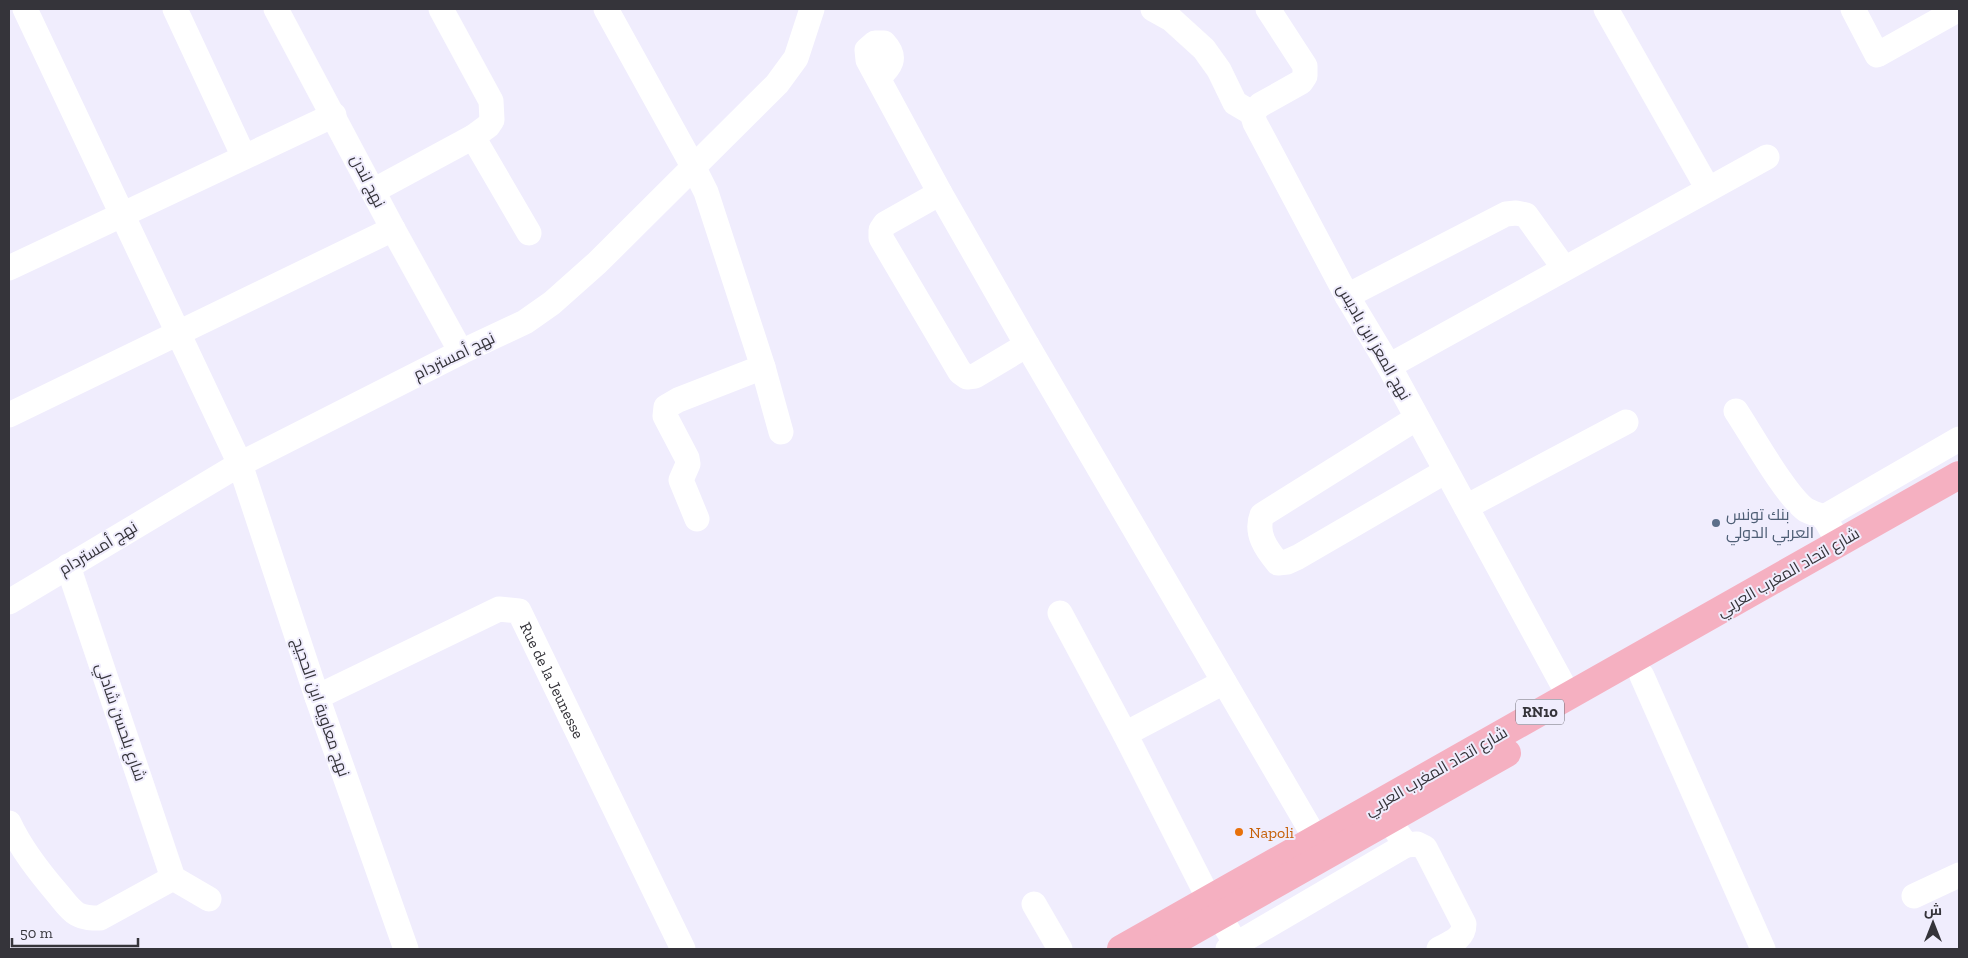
<svg xmlns="http://www.w3.org/2000/svg" width="1968" height="958" font-family="'Zilla Slab',Cairo,serif">
<style>
.lines{fill:none;stroke-linecap:round;stroke-linejoin:round}
.minor{stroke:#fff;stroke-width:25}
.major{stroke:#f5b0c1;stroke-width:28}
.service-dot{fill:#5c6f8a;stroke:#f0edfd;stroke-width:2}
.food-dot{fill:#e8710a;stroke:#f0edfd;stroke-width:2}
.labels{text-anchor:middle;dominant-baseline:central;stroke-width:4;stroke-linejoin:round;paint-order:stroke}
.shield{fill:#f0edfd;stroke:#6d6c74;stroke-width:1}
.shield-label{font-size:15px;font-weight:bold;fill:#35343a}
.street-label{font-size:16px;fill:#35343a;stroke:#f0edfd}
.service-label{font-size:16px;fill:#4e5e75;stroke:#f0edfd;text-anchor:start}
.food-label{font-size:16px;fill:#c56008;stroke:#f0edfd;text-anchor:start}
</style>
<rect width="100%" height="100%" fill="#f0edfd"/>
<g class="lines">
<!-- minor -->
<g class="minor">
<polyline points="25,9 240,464 317,697 406,949"/>
<polyline points="175,9 244,157"/>
<polyline points="276,9 393,229 461,352"/>
<polyline points="606,9 694,168 706,192 763,367 781,432"/>
<polyline points="1153,9 1171,19 1204,49 1219,70 1235,103 1252,113"/>
<polyline points="1268,9 1305,66 1305,76 1301,82 1260,105 1252,113 1255,123 1347,296 1389,366 1569,696"/>
<polyline points="1606,9 1708,189"/>
<polyline points="1853,9 1877,55 1959,9"/>
<path d="M 878,78 C 890,67 898,58 884,43 L 875,43 L 867,50 L 868,60 L 940,193 L 1027,345 L 1316,839"/>
<polyline points="473,137 529,233"/>
<polyline points="373,191 473,137 488,126 492,120 491,101 441,9"/>
<polyline points="940,193 885,224 881,230 881,238 960,372 967,377 975,376 1027,345"/>
<polyline points="9,268 334,115"/>
<polyline points="1347,296 1506,214 1516,213 1526,215 1564,268"/>
<polyline points="1389,366 1767,157"/>
<path d="M 1736,411 C 1752,435 1785,495 1806,510 C 1812,513 1818,515 1824,517"/>
<polyline points="9,415 393,229"/>
<path d="M 1417,418 L 1262,515 C 1255,533 1266,549 1278,563 L 1287,562 L 1298,557 L 1446,471"/>
<polyline points="1466,507 1626,422"/>
<polyline points="697,519 681,480 688,464 687,458 665,416 666,407 678,400 763,367"/>
<polyline points="1839,543 1824,517 1959,439"/>
<polyline points="68,566 173,878 209,899"/>
<polyline points="9,602 240,464 461,352 525,322 552,303 597,263 777,84 796,58 812,9"/>
<polyline points="1060,613 1125,734 1209,899 1239,949"/>
<polyline points="1642,676 1763,949"/>
<path id="s1" d="M 317,697 L 499,609 L 519,611 L 683,949"/>
<polyline points="1125,734 1224,682"/>
<path d="M 9,823 C 21,849 39,872 58,894 C 64,901 69,909 77,914 C 84,918 92,918 100,918 L 173,878"/>
<path d="M 1397,832 L 1406,845 L 1417,844 L 1425,848 L 1464,924 C 1464,939 1450,943 1439,949"/>
<polyline points="1914,896 1959,875"/>
<polyline points="1034,904 1060,949"/>
<polyline points="1228,949 1406,845"/>
</g>
<!-- major -->
<g class="major">
<polyline points="1121,949 1959,475"/>
<polyline points="1161,949 1507,753"/>
</g>
</g>
<!-- markers -->
<circle class="service-dot" cx="1716" cy="523" r="5"/>
<circle class="food-dot" cx="1239" cy="832" r="5"/>
<g class="labels">
<!-- shield labels -->
<rect class="shield" x="1516" y="699.5" width="48" height="25" rx="4"/>
<g class="shield-label">
<text x="1540" y="712">RN10</text>
</g>
<!-- street labels -->
<g class="street-label">
<text transform="translate(368 181) rotate(63)">نهج لندن</text>
<text transform="translate(1374 342) rotate(60)">نهج المعز ابن باديس</text>
<text transform="translate(454 356) rotate(-26)">نهج أمستردام</text>
<text transform="translate(98 548) rotate(-31)">نهج أمستردام</text>
<text transform="translate(1788 572) rotate(-30)">شارع اتحاد المغرب العربي</text>
<text stroke="none"><textPath href="#s1" startOffset="299">Rue de la Jeunesse</textPath></text>
<text transform="translate(321 707) rotate(71)">نهج معاوية ابن الحجيج</text>
<text transform="translate(121 722) rotate(71)">شارع بلحسن شادلي</text>
<text transform="translate(1436 771) rotate(-30)">شارع اتحاد المغرب العربي</text>
</g>
<!-- service labels -->
<g class="service-label">
<text x="1726" y="514">بنك تونس<tspan x="1726" dy="18">العربي الدولي</tspan></text>
</g>
<!-- food labels -->
<g class="food-label">
<text x="1249" y="832">Napoli</text>
</g>
</g>
<!-- border -->
<rect width="1968" height="958" fill="none" stroke="#35343a" stroke-width="20"/>
<!-- north arrow -->
<g transform="translate(1933 923)" stroke="#f0edfd" stroke-width="4" paint-order="stroke">
<path d="M0-4L9 19L0 12L-9 19Z" fill="#35343a"/>
<text y="-8" font-size="14" font-weight="bold" text-anchor="middle" fill="#35343a">ش</text>
</g>
<!-- scale -->
<path d="M12 938v8h126v-8" fill="none" stroke="#35343a" stroke-width="2.5"/>
<text x="20" y="938" font-size="15" fill="#35343a" stroke="#f0edfd" stroke-width="4" paint-order="stroke">50 m</text>
</svg>
